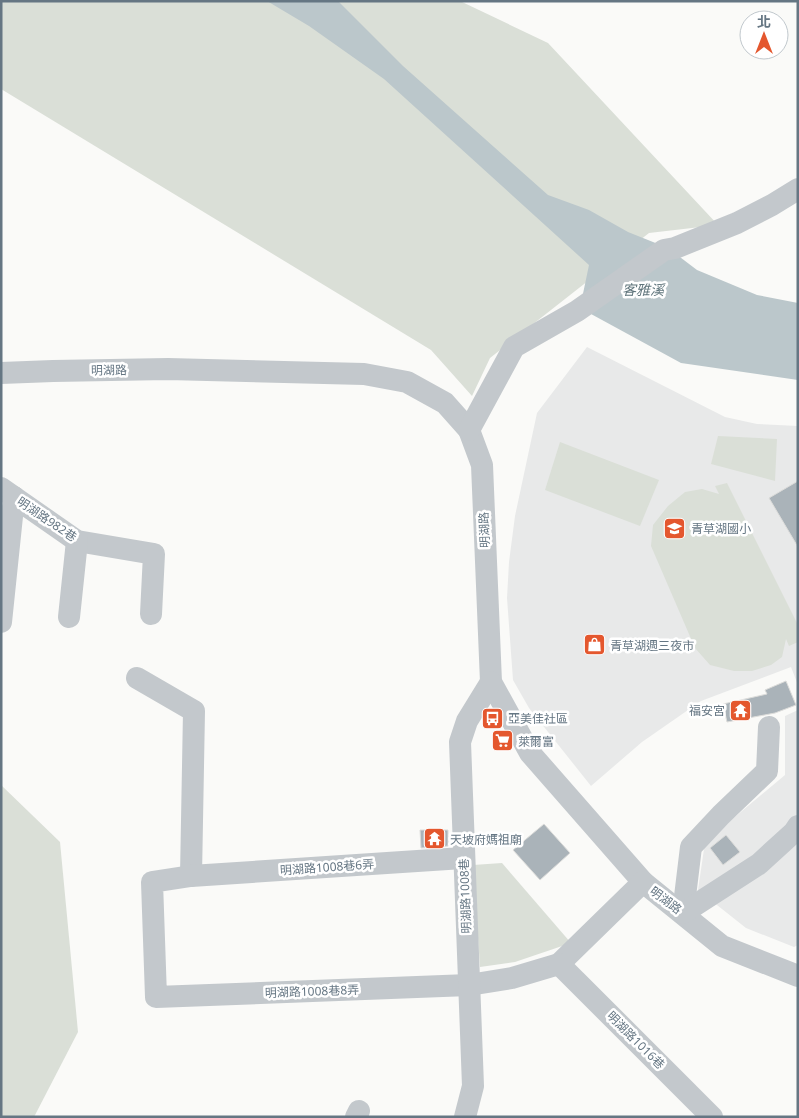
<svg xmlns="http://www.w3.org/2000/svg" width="799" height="1118" font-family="'Noto Sans','Noto Sans TC',sans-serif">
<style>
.built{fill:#e8e9e9}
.green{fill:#dadfd7}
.water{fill:#bbc7cb}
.building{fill:#aab3b9;stroke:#dcdcda}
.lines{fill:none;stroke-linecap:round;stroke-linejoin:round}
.minor{stroke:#c3c8cc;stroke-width:22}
.labels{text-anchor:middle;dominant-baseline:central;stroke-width:5;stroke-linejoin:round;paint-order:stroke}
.street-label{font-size:12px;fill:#657683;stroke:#fff}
.poi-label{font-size:12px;fill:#657683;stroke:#fff;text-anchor:start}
.water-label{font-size:14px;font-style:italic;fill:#60757c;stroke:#fff}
</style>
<rect width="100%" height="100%" fill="#fafaf8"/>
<!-- built -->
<g class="built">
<polygon points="587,347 725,417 757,424 798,426 798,685 791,667 701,701 642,742 591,786 529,708 513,680 507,598 509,562 515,516 537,413"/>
<polygon points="798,710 798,945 794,947 746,928 698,890 705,842 785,775 785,716"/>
</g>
<!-- green -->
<g class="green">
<polygon points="1,1 460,1 548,43 718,225 649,233 490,358 472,396 431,350 1,89"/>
<polygon points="718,436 777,439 775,481 711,464"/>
<polygon points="560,442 659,480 640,526 545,490"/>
<polygon points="727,483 798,625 798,642 789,646 786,639 782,657 771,665 752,671 734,671 710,665 695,648 651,546 653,525 668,506 685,492 702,489 719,494 715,486"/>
<polygon points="1,785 60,842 78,1032 34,1117 1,1117"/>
<polygon points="502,863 571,943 515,962 480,967 473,865"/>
</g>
<!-- water -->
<polygon class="water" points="267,1 338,1 403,66 548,195 589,210 628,232 668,248 697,270 757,295 798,303 798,380 681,363 580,308 589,265 384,79 309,26"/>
<!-- building -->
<g class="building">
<polygon points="798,481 798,547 769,498"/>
<polygon points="786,681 796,705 775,713 727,722 723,704 767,694 765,690"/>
<polygon points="544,824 570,853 540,880 513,850"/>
<polygon points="420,830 448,830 448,846 421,848"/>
<polygon points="726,835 740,852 723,865 710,848"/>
</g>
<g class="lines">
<!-- minor -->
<g class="minor">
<polyline points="1,373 53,371 168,369 364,374 407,382 445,403 469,430 482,465 491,682 530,753 643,882 722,946 798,976"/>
<polyline points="469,430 514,347 577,311 664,250 675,248 737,223 772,205 798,189"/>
<polyline points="1,488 77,541 154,554 151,614"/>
<polyline points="69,617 77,541"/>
<polyline points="1,622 14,497"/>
<polyline points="137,678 194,711 191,876"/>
<polyline points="463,858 191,876 152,882 156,997 469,985 512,978 559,964 643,882"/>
<polyline points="683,913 691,847 721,815 767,771 769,727"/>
<polyline points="683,913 759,864 794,832 798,826"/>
<polyline points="559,964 712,1117"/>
<polyline points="356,1117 359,1111"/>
<polyline points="465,1117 473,1086 460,742 467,721 491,682"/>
</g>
</g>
<!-- icons -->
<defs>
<symbol id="school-square" viewBox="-11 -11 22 22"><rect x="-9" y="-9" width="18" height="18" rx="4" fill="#e4572e" stroke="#fff"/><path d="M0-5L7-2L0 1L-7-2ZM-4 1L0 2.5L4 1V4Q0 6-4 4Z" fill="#fff"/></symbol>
<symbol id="shop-square" viewBox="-11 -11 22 22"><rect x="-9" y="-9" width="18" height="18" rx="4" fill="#e4572e" stroke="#fff"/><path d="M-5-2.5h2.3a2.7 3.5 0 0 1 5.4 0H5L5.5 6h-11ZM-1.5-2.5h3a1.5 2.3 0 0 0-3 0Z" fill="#fff"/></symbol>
<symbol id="temple-square" viewBox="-11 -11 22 22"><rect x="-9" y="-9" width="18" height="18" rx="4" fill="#e4572e" stroke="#fff"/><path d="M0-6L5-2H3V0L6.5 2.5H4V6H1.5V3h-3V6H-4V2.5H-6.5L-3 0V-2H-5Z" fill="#fff"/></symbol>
<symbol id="bus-square" viewBox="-11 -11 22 22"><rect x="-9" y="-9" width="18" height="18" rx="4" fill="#e4572e" stroke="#fff"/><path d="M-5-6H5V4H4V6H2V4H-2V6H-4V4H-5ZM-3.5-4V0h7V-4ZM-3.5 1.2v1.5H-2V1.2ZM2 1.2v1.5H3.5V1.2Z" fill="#fff"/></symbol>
<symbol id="supermarket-square" viewBox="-11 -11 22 22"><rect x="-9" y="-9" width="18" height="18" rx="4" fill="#e4572e" stroke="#fff"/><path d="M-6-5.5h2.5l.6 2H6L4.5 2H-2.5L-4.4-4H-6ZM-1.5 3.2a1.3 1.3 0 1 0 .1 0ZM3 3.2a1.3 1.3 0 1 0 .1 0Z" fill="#fff"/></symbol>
</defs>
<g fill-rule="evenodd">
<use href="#school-square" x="662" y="516" width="25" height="25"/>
<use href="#shop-square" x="582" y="632" width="25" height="25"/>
<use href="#temple-square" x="728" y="698" width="25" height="25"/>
<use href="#bus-square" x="480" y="706" width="25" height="25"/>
<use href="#supermarket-square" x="490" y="728" width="25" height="25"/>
<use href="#temple-square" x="422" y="826" width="25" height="25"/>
</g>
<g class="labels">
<!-- street labels -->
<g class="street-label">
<text transform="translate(109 370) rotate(-1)">明湖路</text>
<text transform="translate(47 519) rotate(34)">明湖路982巷</text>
<text transform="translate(484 530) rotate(-92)">明湖路</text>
<text transform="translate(327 867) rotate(-4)">明湖路1008巷6弄</text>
<text transform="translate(465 896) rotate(-92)">明湖路1008巷</text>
<text transform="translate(666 900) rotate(37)">明湖路</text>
<text transform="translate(312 991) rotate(-2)">明湖路1008巷8弄</text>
<text transform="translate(636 1040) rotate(45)">明湖路1016巷</text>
</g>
<!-- poi labels -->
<g class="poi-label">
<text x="691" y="528">青草湖國小</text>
<text x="610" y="645">青草湖週三夜市</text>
<text x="725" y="710" text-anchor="end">福安宮</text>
<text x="508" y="718">亞美佳社區</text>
<text x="518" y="741">萊爾富</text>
<text x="450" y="839">天坡府媽祖廟</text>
</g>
<!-- water labels -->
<g class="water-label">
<text x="643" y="289">客雅溪</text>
</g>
</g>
<!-- border -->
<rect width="799" height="1118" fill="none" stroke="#657683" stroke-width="5"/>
<!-- north arrow -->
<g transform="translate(764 35)"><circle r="24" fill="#ffffff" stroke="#c1c8cd"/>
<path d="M0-4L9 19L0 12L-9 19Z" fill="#e4572e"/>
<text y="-8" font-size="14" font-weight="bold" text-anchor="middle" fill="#657683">北</text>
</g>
</svg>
